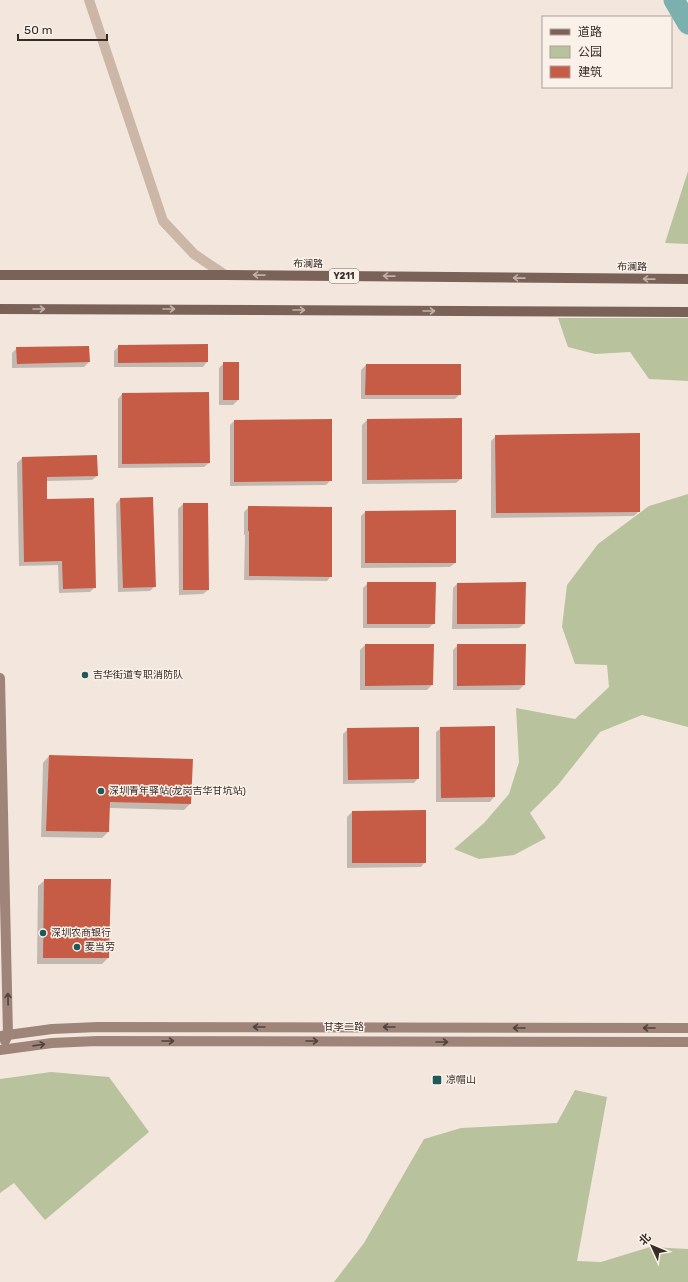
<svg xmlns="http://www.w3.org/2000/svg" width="688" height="1282" font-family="Rubik,'Noto Sans SC',sans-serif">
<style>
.green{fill:#b8c29c}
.shadow{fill:#0003}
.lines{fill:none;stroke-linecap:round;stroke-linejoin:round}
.river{stroke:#7bb0ae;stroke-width:21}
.building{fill:#c75c46}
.street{stroke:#cbb6a8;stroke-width:10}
.secondary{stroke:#9f847a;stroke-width:10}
.primary{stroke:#7a6259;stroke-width:10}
.oneway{stroke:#c0b1a8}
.oneway2{stroke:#52423d}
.poi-dot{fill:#1d5a59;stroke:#faf1e9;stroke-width:1.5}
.labels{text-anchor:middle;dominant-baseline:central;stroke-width:3;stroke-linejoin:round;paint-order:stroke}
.shield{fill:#faf1e9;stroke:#726763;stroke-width:1}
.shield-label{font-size:9px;font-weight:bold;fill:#382c29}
.street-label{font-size:10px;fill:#382c29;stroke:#faf1e9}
.poi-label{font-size:10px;fill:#382c29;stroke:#faf1e9;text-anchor:start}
</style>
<rect width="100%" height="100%" fill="#f3e7dd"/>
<!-- green -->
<g class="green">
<polygon points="688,171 688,244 665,243"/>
<polygon points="558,318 688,318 688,381 649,379 630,352 595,354 568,347"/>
<polygon points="688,494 688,727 642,715 600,732 558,785 530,813 546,838 514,855 479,859 454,849 484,823 509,794 519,762 516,708 575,719 609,687 607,665 575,664 562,627 567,585 598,544 649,506"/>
<polygon points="51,1072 109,1077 149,1132 45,1220 14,1183 0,1193 0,1079"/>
<polygon points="575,1090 607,1097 577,1261 601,1262 650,1247 688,1249 688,1282 334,1282 364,1243 424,1139 461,1128 557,1123"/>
</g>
<!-- shadow -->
<g class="shadow">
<polygon points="119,346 207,362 203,367 114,367 114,351"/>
<polygon points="17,348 89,362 84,367 12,368 12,353"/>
<polygon points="224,363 238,400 233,405 219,405 219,368"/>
<polygon points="366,365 460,365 460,394 455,399 361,399 361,370"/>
<polygon points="122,394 209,463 204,467 118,468 118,399"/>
<polygon points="367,420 461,479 456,483 362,484 362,425"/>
<polygon points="234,421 331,480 326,485 230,486 230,425"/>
<polygon points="496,436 639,511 634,516 491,518 491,441"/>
<polygon points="96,456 97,476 92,480 46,481 46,500 95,587 90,592 59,593 58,565 19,566 17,463 22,458"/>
<polygon points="120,499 155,586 150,591 118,592 116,504"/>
<polygon points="183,504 208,590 203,594 179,595 178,509"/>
<polygon points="249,507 331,576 327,581 244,580 245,535 244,535 244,512"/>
<polygon points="365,512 455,563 450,567 361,568 361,516"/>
<polygon points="368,583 434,623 429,628 363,628 363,588"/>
<polygon points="457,584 524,624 519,628 452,629 453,588"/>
<polygon points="365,645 432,685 427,690 360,690 360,650"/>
<polygon points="458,645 524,685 519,690 453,690 453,650"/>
<polygon points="441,728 494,797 490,802 436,802 436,732"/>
<polygon points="348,729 418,778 414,783 343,784 343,734"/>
<polygon points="49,756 190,804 184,810 109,808 108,832 102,838 41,837 43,763"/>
<polygon points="425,811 425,862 421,867 347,868 347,817 352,812"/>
<polygon points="45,880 108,958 102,964 37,964 38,886"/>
</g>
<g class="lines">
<!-- river -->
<polyline class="river" points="674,0 688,24"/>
</g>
<!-- building -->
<g class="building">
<polygon points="208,344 208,362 118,363 118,345"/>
<polygon points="89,346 90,362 17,364 16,347"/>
<rect x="223" y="362" width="16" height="38"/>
<polygon points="366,364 461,364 461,395 365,395"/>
<polygon points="209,392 210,463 122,464 122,393"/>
<polygon points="462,418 462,479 367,480 367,419"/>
<polygon points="332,419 332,481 234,482 234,420"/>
<polygon points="640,433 640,512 496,513 495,435"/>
<polygon points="97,455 98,476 47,477 47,499 94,498 96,588 63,589 62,561 24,562 22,457"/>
<polygon points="153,497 156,587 123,588 120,498"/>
<polygon points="183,503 208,503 209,590 183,590"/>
<polygon points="248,506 332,507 332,577 249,576 249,531 248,531"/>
<polygon points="456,510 456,563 365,563 365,511"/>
<polygon points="367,582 436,582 435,624 367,624"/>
<polygon points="526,582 525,624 457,624 457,583"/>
<polygon points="365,644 434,644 433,685 365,686"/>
<polygon points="457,644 526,644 525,685 457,686"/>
<polygon points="495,726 495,797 441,798 440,727"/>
<polygon points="419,727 419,779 348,780 347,728"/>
<polygon points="49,755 193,759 191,804 110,802 109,832 46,831"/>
<polygon points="426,810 426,863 352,863 352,811"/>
<polygon points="44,879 111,879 109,958 43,958"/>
</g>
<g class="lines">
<!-- street -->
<polyline class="street" points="89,0 163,221 194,254 225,275"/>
<!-- secondary -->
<g class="secondary">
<polyline points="0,678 8,1035 5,1041"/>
<polyline points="0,1036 52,1029 98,1027 688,1028"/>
<polyline points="0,1050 52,1043 97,1041 688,1042"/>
</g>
<!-- primary -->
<g class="primary">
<polyline points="0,275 225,275 688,279"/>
<polyline points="0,309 688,312"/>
</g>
</g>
<!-- one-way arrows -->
<defs><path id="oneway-shaft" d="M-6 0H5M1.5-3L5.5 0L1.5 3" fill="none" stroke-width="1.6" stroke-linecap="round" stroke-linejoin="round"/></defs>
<g class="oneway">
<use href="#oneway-shaft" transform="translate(259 275) rotate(-179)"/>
<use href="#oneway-shaft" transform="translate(389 276) rotate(-179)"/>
<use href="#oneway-shaft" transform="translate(519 278) rotate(-179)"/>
<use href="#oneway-shaft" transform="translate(649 279) rotate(-179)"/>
<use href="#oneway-shaft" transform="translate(39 309)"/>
<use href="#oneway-shaft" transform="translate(169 309)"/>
<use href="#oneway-shaft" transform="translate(299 310)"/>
<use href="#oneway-shaft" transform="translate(429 311)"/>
</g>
<g class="oneway2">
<use href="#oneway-shaft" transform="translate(8 999) rotate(-91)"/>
<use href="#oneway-shaft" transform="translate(259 1027) rotate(-180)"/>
<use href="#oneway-shaft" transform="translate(389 1027) rotate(-180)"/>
<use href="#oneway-shaft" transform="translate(519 1028) rotate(-180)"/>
<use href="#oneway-shaft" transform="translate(649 1028) rotate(-180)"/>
<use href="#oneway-shaft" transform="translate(168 1041)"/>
<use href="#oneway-shaft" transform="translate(312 1041)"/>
<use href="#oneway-shaft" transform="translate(442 1042)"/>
<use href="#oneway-shaft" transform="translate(39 1045) rotate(-8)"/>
</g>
<!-- markers -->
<g class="poi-dot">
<circle cx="85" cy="675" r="4"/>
<circle cx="101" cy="791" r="4"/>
<circle cx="43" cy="933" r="4"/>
<circle cx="77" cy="947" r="4"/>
<rect x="432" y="1075" width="10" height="10" rx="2"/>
</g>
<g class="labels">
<!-- shield labels -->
<rect class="shield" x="329" y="269" width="30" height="14" rx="3"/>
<g class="shield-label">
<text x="344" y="276">Y211</text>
</g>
<!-- street labels -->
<g class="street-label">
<text transform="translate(308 264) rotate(1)">布澜路</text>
<text transform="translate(632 267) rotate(1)">布澜路</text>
<text x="344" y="1027">甘李二路</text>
</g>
<!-- poi labels -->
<g class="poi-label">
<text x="93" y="675">吉华街道专职消防队</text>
<text x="109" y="791">深圳青年驿站(龙岗吉华甘坑站)</text>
<text x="51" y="933">深圳农商银行</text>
<text x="85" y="947">麦当劳</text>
<text x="446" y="1080">凉帽山</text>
</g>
</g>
<!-- legend -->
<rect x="542" y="16" width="130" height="72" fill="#faf1e9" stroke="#aca29c"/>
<rect x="550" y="29" width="20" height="6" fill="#7a6259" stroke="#aca29c"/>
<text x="578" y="36" font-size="12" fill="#382c29">道路</text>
<rect x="550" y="46" width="20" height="12" fill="#b8c29c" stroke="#aca29c"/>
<text x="578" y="56" font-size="12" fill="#382c29">公园</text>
<rect x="550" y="66" width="20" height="12" fill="#c75c46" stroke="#aca29c"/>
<text x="578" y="76" font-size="12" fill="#382c29">建筑</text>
<!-- north arrow -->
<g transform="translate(652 1246) rotate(314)" stroke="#faf1e9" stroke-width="3" paint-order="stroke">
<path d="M0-3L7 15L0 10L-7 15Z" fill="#382c29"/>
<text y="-6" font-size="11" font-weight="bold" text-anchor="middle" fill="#382c29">北</text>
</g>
<!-- scale -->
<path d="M18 34v6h89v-6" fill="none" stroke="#382c29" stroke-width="2"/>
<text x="24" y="34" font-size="12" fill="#382c29" stroke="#faf1e9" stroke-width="3" paint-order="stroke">50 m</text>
</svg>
